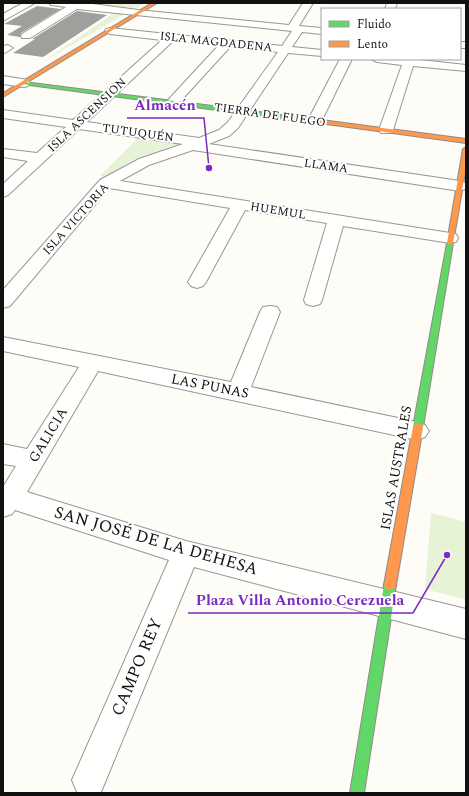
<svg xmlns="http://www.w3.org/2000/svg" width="469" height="796" font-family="Spectral,serif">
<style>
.green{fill:#e7f3d7}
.building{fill:#a19f9c}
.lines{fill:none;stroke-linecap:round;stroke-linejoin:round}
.street-casing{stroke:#979795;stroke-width:2}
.fast-casing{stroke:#8e8d8b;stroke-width:2}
.slow-casing{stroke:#8e8d8b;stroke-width:2}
.street{fill:#fffffe;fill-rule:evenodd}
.fast{fill:#63d668;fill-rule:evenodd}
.slow{fill:#ff974d;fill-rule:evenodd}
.labels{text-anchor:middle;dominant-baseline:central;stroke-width:4;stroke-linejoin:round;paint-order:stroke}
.far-street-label{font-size:12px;fill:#111;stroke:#fff}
.street-label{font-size:14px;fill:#111;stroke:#fff}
.near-street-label{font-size:17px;fill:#111;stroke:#fff}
.leader{fill:none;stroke:#7b2cbf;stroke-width:1.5}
.callout-dot{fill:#7b2cbf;stroke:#fff;stroke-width:1.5}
.callout-label{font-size:15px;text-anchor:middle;font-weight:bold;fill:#7b2cbf;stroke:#fff;stroke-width:4;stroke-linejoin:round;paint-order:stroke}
</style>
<rect width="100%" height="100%" fill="#fdfcf7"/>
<!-- green -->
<g class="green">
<polygon points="87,3 145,3 133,10 85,4"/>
<polygon points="114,13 125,14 41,63"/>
<polygon points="139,137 180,143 129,162 108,178 100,176"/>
<polygon points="431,513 466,522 466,600 425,589"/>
</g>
<!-- building -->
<g class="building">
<polygon points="37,6 61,9 21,33 20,37 7,35 22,26 4,24"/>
<polygon points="77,11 107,15 43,57 13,53 35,39 32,39"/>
</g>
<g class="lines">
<defs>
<g id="street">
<polygon points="23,3 35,3 3,21 3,14"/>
<path d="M 49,3 L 85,3 L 138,10 L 289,25 L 303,3 L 313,3 L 299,26 L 322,28 L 322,34 L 302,32 L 292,47 L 322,50 L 322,56 L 288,53 L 238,128 L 229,136 L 209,144 L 460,181 L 465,183 L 465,189 L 460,191 L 193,150 L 149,165 L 120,181 L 450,233 L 456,234 L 458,238 L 456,242 L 450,243 L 343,226 L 322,300 L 320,304 L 313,306 L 306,304 L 304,300 L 327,223 L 245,210 L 206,282 L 203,286 L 197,288 L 191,286 L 188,282 L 230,208 L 109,188 L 10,306 L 3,308 L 3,290 L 100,180 L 139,159 L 183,144 L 79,129 L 8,195 L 3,197 L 3,184 L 28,161 L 3,157 L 3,149 L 37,153 L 66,127 L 3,118 L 3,110 L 73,120 L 162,40 L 110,34 L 105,31 L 106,29 L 110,28 L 282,46 L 292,31 L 77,9 L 30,38 L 22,38 L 21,36 L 22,34 L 66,7 L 51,5 ZM 173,41 L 219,45 L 169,99 L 167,102 L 169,105 L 177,105 L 230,47 L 278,52 L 228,122 L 219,130 L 199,138 L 87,122 Z"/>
<polygon points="387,3 397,3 395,9 385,9"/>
<rect x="460" y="42" width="6" height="6"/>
<polygon points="8,45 13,48 3,54 3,46"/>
<polygon points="340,59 352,59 322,120 320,123 310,123 308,120"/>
<polygon points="371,59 411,59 466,65 466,71 413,66 393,130 391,133 381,133 379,130 402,65 377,62"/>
<polygon points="3,76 28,80 30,83 28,86 24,87 3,84"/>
<polygon points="270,306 277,307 280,312 251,387 417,422 425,425 429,431 425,437 417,440 98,371 27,492 186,541 466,609 466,639 194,567 101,792 79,793 77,792 72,780 169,560 15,510 12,514 3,517 3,487 16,466 3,464 3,444 27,449 79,367 3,351 3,337 231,382 260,312 263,307"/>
</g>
<g id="fast">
<polygon points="24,82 306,118 309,120 306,122 22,84 22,82"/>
<polygon points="450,241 453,243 423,427 421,430 415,430 413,427 447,243"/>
<polygon points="390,580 394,581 396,585 364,793 350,793 384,585 386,581"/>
</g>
<g id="slow">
<polygon points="152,3 157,3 3,97 3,93"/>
<polygon points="306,118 466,139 466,143 304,121 304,119"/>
<polygon points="466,147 466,167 453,243 450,245 447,243 463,149"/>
<polygon points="418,423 421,424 423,427 396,585 394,589 390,590 386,589 384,585 413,427 415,424"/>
</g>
</defs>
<!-- street casing -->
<use href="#street" class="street-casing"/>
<!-- fast casing -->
<use href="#fast" class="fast-casing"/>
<!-- slow casing -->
<use href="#slow" class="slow-casing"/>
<!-- street -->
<use href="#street" class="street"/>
<!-- fast -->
<use href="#fast" class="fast"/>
<!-- slow -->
<use href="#slow" class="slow"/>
</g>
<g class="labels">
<!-- far-street labels -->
<g class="far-street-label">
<text transform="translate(216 42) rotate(6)">ISLA MAGDADENA</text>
<text transform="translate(87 115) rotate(-43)">ISLA ASCENSION</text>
<text transform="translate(270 115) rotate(8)">TIERRA DE FUEGO</text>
<text transform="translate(138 133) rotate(8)">TUTUQUÉN</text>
<text transform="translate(326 166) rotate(8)">LLAMA</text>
<text transform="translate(278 211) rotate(9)">HUEMUL</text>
<text transform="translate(76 219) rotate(-48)">ISLA VICTORIA</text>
</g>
<!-- street labels -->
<g class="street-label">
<text transform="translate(210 386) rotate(11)">LAS PUNAS</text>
<text transform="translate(48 435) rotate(-59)">GALICIA</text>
<text transform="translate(396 468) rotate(-80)">ISLAS AUSTRALES</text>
</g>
<!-- near-street labels -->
<g class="near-street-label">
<text transform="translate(156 541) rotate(16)">SAN JOSÉ DE LA DEHESA</text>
<text transform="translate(137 667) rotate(-67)">CAMPO REY</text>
</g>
</g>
<!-- callouts -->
<path class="leader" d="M209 168L204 118H127M447 555L413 613H188"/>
<g class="callout-dot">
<circle cx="209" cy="168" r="4"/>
<circle cx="447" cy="555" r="4"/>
</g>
<g class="callout-label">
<text x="165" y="110">Almacén</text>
<text x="300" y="605">Plaza Villa Antonio Cerezuela</text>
</g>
<!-- border -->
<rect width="469" height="796" fill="none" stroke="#111111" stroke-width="8"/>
<!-- legend -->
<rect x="321" y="8" width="140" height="52" fill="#ffffff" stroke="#a0a0a0"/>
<rect x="329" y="21" width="20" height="6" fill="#63d668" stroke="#a0a0a0"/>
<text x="357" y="28" font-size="12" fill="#111111">Fluido</text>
<rect x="329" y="41" width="20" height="6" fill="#ff974d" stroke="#a0a0a0"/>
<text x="357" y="48" font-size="12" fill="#111111">Lento</text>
</svg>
